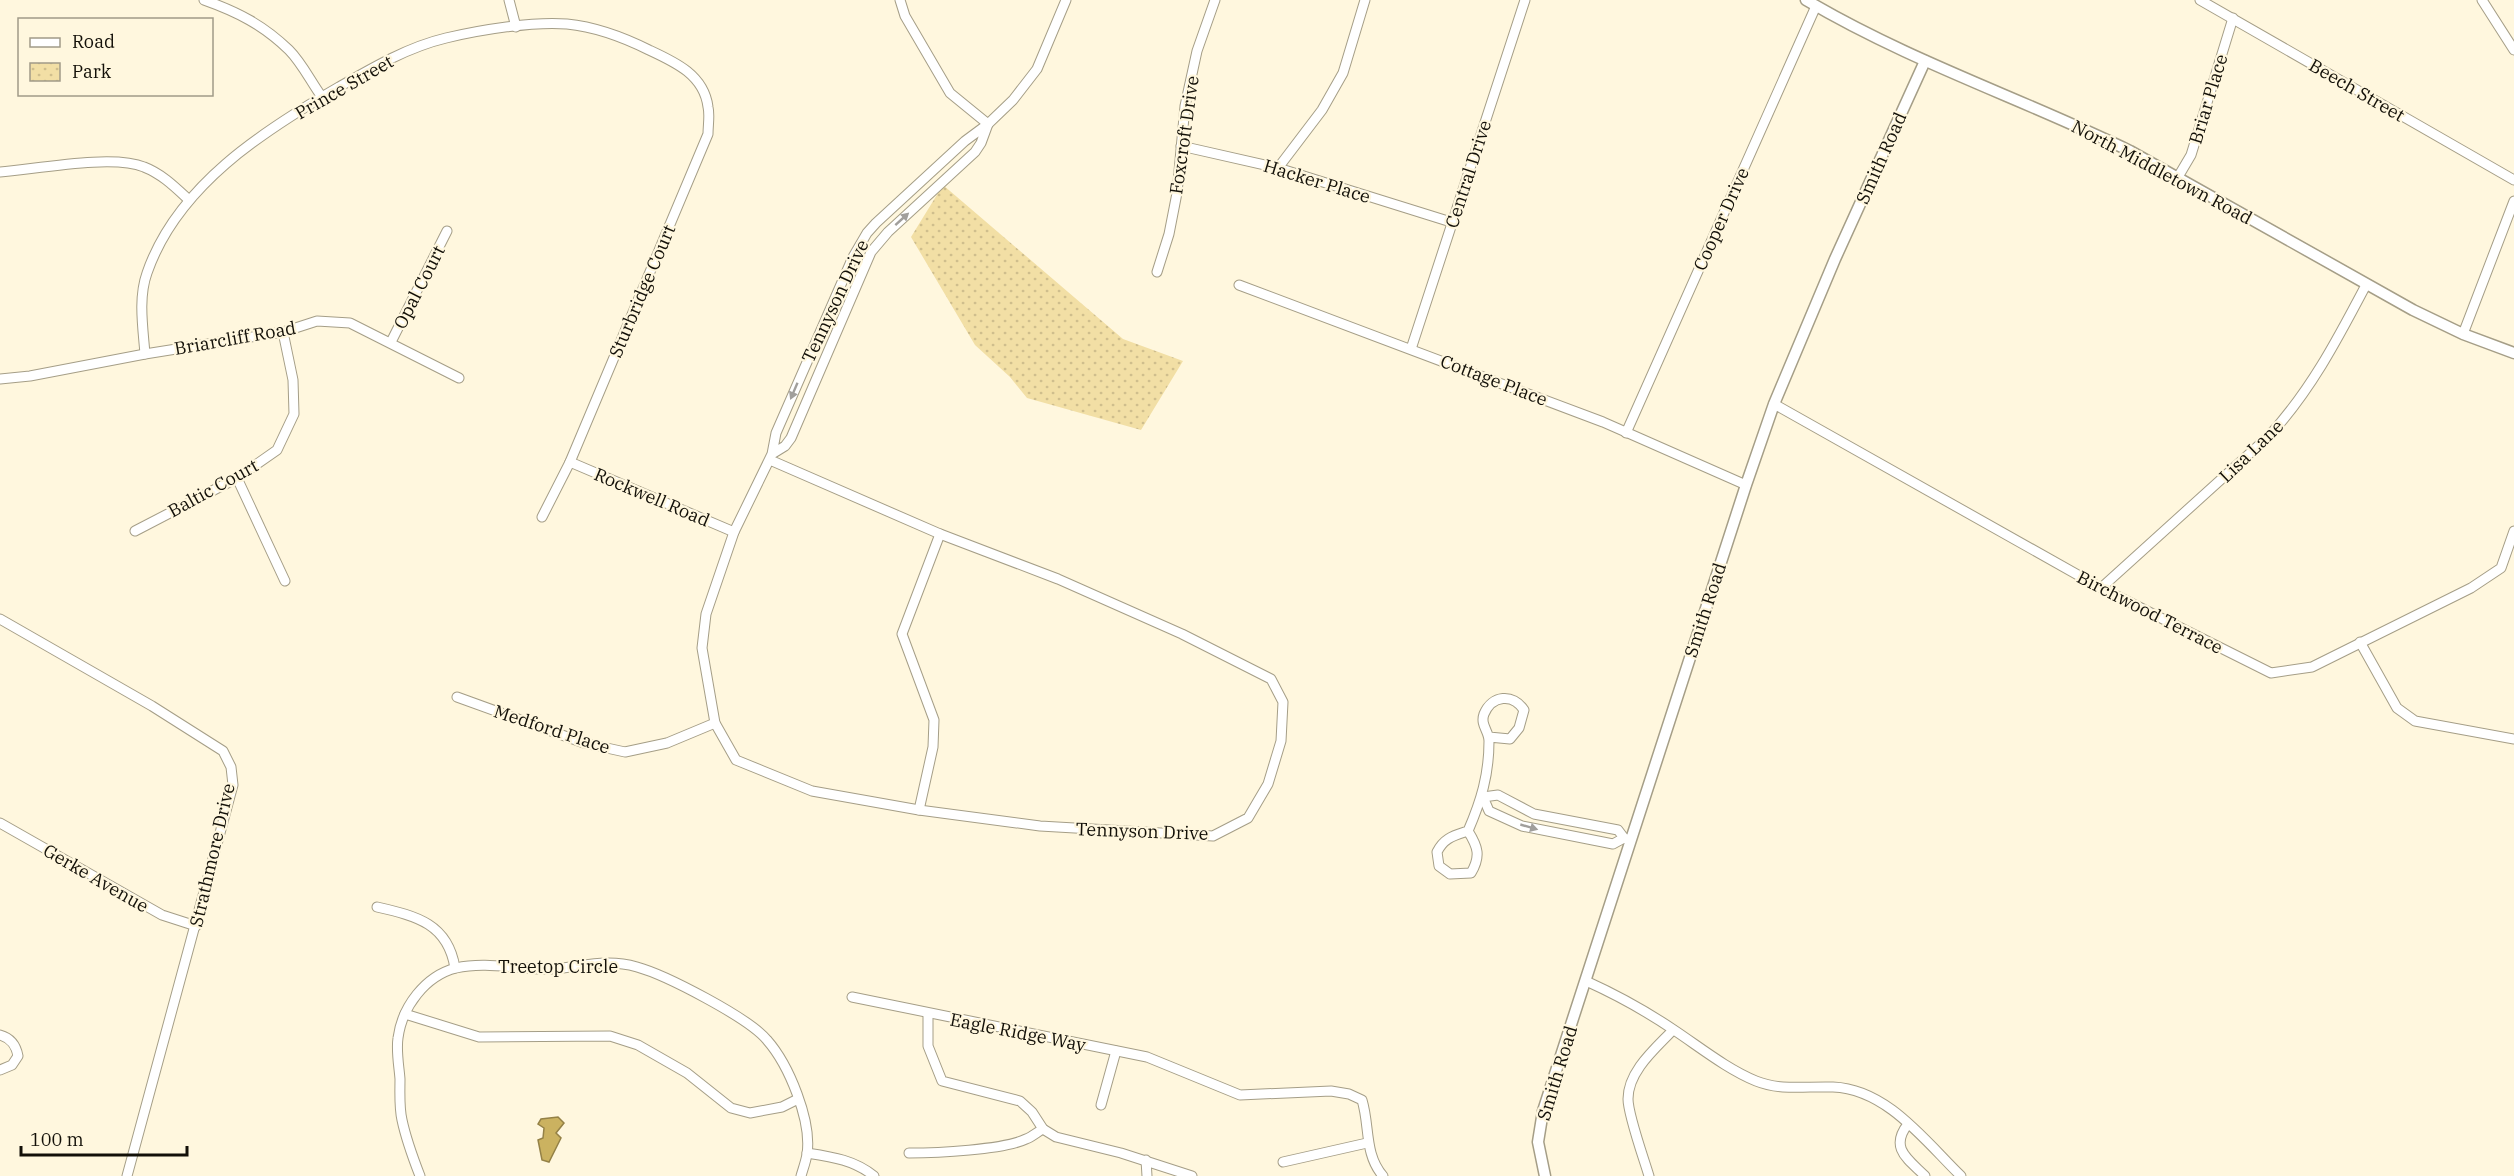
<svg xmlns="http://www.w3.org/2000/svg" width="2514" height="1176" font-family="'IBM Plex Serif',serif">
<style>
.park{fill:url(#park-dots)}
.water{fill:#cbb260;stroke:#948146;stroke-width:1.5}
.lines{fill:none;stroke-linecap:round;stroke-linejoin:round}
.minor-casing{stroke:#a59e87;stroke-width:11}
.tertiary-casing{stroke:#a59e87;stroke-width:13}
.minor{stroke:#fff;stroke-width:9}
.tertiary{stroke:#fff;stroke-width:10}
.oneway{fill:#a19f9c}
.labels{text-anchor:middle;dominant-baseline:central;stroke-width:4.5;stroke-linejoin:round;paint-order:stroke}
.street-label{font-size:18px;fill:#131008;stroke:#fff7de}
</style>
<defs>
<pattern id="park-dots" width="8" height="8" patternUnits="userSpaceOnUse" patternTransform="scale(1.5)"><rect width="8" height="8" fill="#f2dfa5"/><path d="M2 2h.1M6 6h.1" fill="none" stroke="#cfbe8d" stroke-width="1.8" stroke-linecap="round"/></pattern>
</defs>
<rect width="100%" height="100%" fill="#fff7de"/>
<!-- park -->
<polygon class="park" points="943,185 1123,339 1183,361 1141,430 1027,398 1010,377 975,345 911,237"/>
<!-- water -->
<polygon class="water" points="558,1117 564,1123 556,1133 561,1138 549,1162 542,1160 538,1140 543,1138 544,1128 538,1124 541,1119"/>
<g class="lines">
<defs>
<g id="minor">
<path d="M 204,0 C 238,12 263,25 289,50 C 302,63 311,82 322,97"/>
<polyline points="509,0 516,27"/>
<polyline points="900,0 905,16 950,93 988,124 1013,100 1037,69 1066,0"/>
<polyline points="2200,0 2514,180"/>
<polyline points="2482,0 2514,50"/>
<polyline points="1181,146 1278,168 1451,222"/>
<polyline points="1278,168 1322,110 1343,73 1365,0"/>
<path d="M 0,172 C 36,169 113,154 144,167 C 162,174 175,187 189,200"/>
<polyline points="2178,177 2191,155 2233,18"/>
<polyline points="1157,272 1169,234 1177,193 1185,106 1197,51 1215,0"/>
<polyline points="1239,285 1603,422 1746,485"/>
<polyline points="2463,334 2514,201"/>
<polyline points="391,342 447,231"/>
<polyline points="1411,349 1525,0"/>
<path d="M 145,354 C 143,328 138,298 147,273 C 177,186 263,131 339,87 C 372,68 408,47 446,38 C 479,30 534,21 567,24 C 597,27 623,37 649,50 C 675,62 704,75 708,107 C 710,115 708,125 708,134 L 570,462 L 542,517"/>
<polyline points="0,379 30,376 145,354 283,332 317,321 350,323 459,378"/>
<polyline points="1774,404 2101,588 2271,673 2312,667 2471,588 2501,568 2514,531"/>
<polyline points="1626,433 1816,6"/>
<polyline points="770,460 940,534 1058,579 1182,634 1271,679 1283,702 1281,741 1268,784 1248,818 1213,836 1040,826 919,810 812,791 736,760 715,723 702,648 706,614 734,532 772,454 776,433 853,257 867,233 876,223 965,141 988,124 981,143 975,152 888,232 871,252 791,438 785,446 772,454"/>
<polyline points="570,462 734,532"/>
<polyline points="237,478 285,581"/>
<polyline points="135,531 237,478 277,450 294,414 293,380 283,332"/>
<path d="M 2101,588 L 2269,436 C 2311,390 2337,340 2366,285"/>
<polyline points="0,619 152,706 223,751 231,767 233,785 127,1176"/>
<polyline points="2360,642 2397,708 2415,721 2514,739"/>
<polyline points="457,697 584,743 625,752 667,743 715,723"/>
<polyline points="919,810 933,747 934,720 902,634 940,534"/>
<polyline points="0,823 162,915 196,926"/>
<path d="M 1468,831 C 1478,847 1481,856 1471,873 L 1450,874 L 1439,866 L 1437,852 C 1444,838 1453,836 1468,831 C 1481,801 1489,775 1489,741 C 1489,731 1480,725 1484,714 C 1492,695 1513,693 1524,710 L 1519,728 L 1510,739 L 1489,737"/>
<polyline points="1624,838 1613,844 1522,826 1489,811 1483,797 1498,795 1534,814 1618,830 1624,838 1630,840"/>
<path d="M 377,907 C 417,916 448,924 455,968"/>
<path d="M 1586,981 C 1617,995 1646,1011 1674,1030 C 1701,1048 1727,1069 1756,1081 C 1781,1091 1806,1086 1833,1087 C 1887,1089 1925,1141 1961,1176"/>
<path d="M 852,997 L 1147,1057 L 1240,1095 L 1331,1091 L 1349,1094 L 1362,1100 C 1370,1126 1364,1154 1383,1176"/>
<polyline points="405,1014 479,1037 610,1036 638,1045 687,1073 731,1108 750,1113 782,1107 798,1099"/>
<polyline points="928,1014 928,1046 942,1081 1020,1101 1032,1112 1043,1129 1056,1137 1121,1153 1192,1176"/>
<path d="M 0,1035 C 11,1038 16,1045 18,1056 L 12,1065 L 0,1070"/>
<polyline points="1101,1105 1116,1051"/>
<path d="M 1908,1124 C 1889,1148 1908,1159 1925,1176"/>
<path d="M 807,1153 C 833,1157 854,1160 874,1176"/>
<path d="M 909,1153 C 935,1153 1004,1150 1026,1139 C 1032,1137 1037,1132 1043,1129"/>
<polyline points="1146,1160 1147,1176"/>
<polyline points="1283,1162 1367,1143"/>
<path d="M 420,1176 C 413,1158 406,1139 402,1120 C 399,1107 400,1092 400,1079 C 399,1066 396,1051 398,1038 C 402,1007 425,976 456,968 C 487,961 520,970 552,969 C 583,967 605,958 637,967 C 666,975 749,1018 767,1040 C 789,1065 812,1121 807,1154 C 806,1161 803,1169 801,1176"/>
<path d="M 1649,1176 C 1644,1159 1628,1115 1628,1099 C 1628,1071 1656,1048 1673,1030"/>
</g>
<g id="tertiary">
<path d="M 1806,0 C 1909,61 2023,99 2130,151 L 2413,310 L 2463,334 L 2514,353"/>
<polyline points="1545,1176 1538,1142 1543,1111 1746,485 1774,404 1835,259 1925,61"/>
</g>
</defs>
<!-- minor casing -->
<use href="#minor" class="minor-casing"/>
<!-- tertiary casing -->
<use href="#tertiary" class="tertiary-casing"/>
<!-- minor -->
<use href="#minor" class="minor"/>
<!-- tertiary -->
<use href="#tertiary" class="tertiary"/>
</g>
<!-- one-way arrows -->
<defs><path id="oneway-solid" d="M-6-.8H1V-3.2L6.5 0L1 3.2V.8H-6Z" transform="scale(1.5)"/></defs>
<g class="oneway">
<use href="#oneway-solid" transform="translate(902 219) rotate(-42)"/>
<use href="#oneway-solid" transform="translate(794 391) rotate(113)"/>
<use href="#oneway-solid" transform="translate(1529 827) rotate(16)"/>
</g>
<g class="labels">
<!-- street labels -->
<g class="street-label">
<text transform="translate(344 87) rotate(-30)">Prince Street</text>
<text transform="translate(2357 90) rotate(30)">Beech Street</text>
<text transform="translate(2208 99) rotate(-73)">Briar Place</text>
<text transform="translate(1184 135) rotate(-82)">Foxcroft Drive</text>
<text transform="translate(1881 158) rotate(-66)">Smith Road</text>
<text transform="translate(2162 172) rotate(28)">North Middletown Road</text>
<text transform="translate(1468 174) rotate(-72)">Central Drive</text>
<text transform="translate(1317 181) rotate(17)">Hacker Place</text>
<text transform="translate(1721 219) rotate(-66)">Cooper Drive</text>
<text transform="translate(419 287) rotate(-63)">Opal Court</text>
<text transform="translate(642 291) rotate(-67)">Sturbridge Court</text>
<text transform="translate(835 301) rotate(-65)">Tennyson Drive</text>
<text transform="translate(235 338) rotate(-10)">Briarcliff Road</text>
<text transform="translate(1494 380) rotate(21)">Cottage Place</text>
<text transform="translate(2251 451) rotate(-44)">Lisa Lane</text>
<text transform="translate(213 488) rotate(-29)">Baltic Court</text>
<text transform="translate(652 497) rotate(23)">Rockwell Road</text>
<text transform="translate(1705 610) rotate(-72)">Smith Road</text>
<text transform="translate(2150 612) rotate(27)">Birchwood Terrace</text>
<text transform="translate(552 729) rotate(18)">Medford Place</text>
<text transform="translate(1142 831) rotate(2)">Tennyson Drive</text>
<text transform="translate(212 855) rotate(-77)">Strathmore Drive</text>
<text transform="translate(96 878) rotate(30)">Gerke Avenue</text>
<text x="558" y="966">Treetop Circle</text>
<text transform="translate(1018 1032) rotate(11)">Eagle Ridge Way</text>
<text transform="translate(1557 1073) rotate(-73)">Smith Road</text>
</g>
</g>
<!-- legend -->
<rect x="18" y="18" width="195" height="78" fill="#fff7de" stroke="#a19b88" stroke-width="1.5"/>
<rect x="30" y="38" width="30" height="9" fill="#ffffff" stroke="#a19b88" stroke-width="1.5"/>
<text x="72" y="48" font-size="18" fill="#131008">Road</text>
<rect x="30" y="63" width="30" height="18" fill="url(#park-dots)" stroke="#a19b88" stroke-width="1.5"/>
<text x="72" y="78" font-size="18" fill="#131008">Park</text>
<!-- scale -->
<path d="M21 1146v9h166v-9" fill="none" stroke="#131008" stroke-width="3"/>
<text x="30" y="1146" font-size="18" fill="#131008" stroke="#fff7de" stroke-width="4.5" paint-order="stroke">100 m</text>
</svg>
